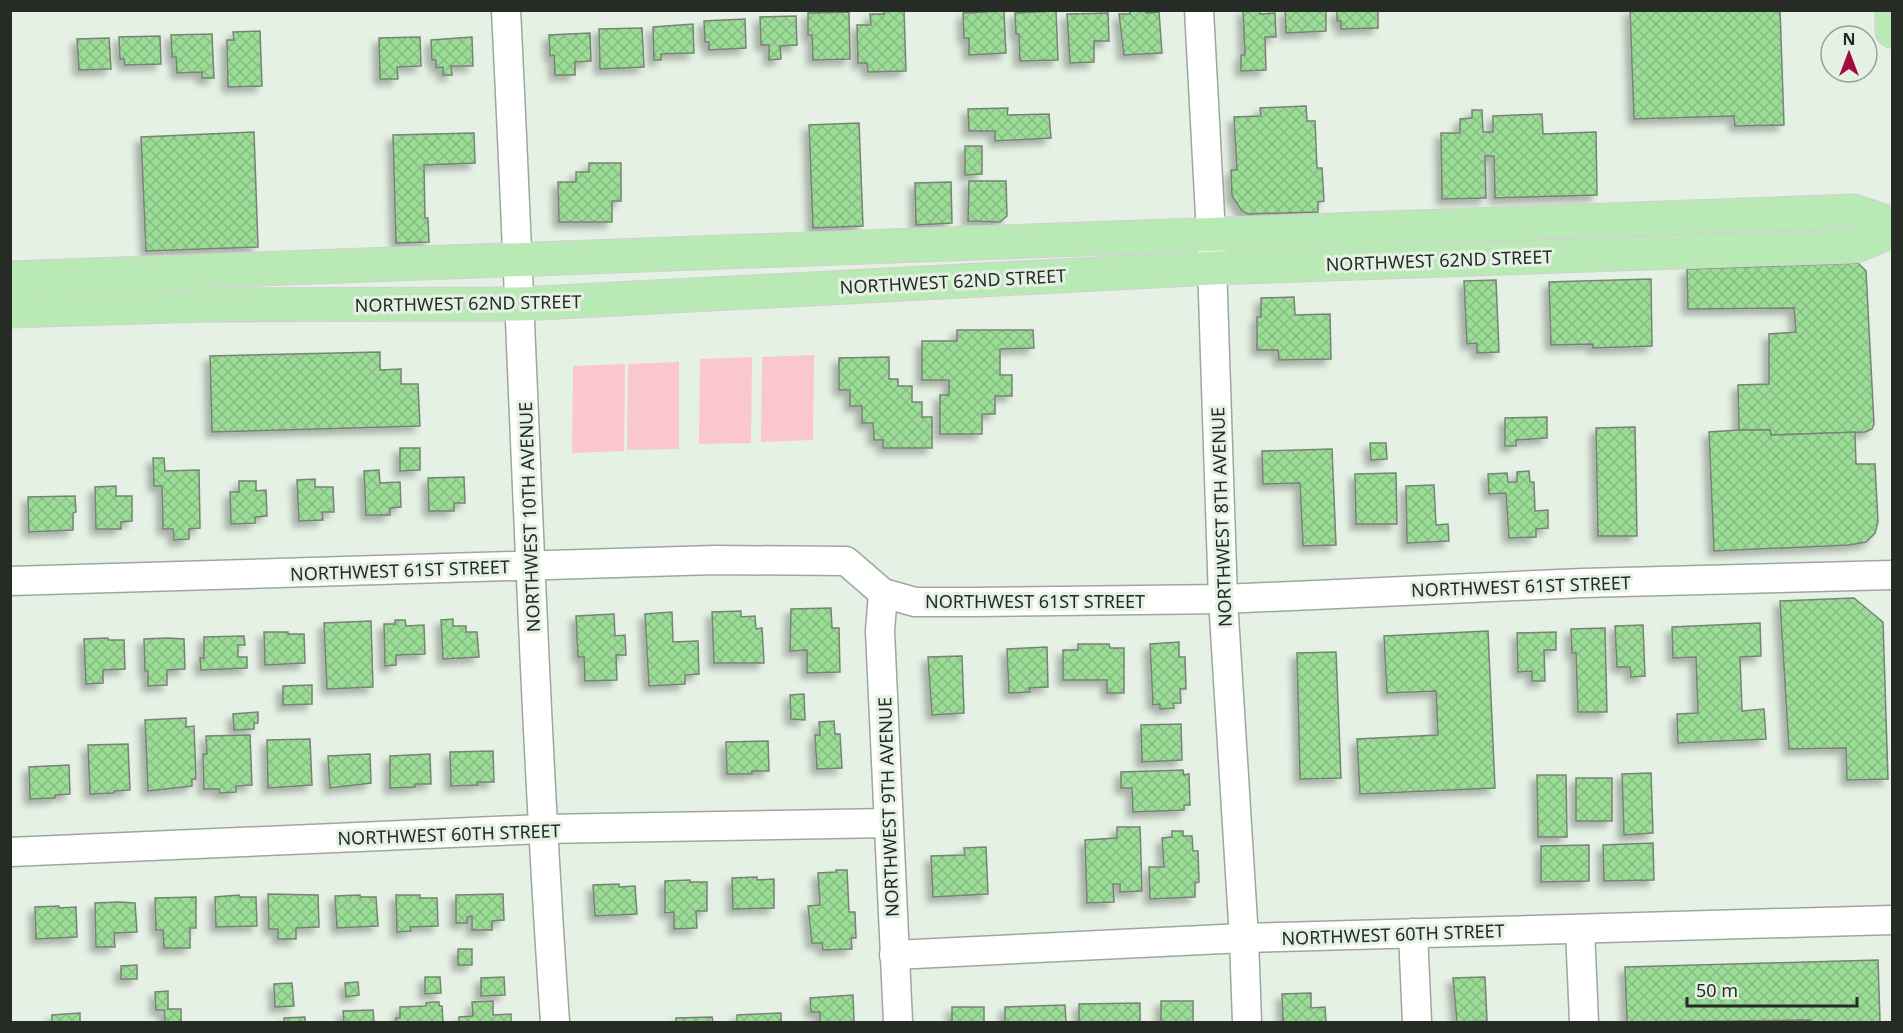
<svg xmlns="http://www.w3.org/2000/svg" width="1903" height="1033" font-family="'Noto Sans',sans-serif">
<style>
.pitch{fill:#fbc7ce}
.building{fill:url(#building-cross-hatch);stroke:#788376;stroke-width:1.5;filter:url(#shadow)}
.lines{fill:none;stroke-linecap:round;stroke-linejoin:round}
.minor-casing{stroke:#9ca89b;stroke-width:31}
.major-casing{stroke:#cfd0cf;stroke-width:35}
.minor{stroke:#fff;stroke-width:28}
.major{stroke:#b9eab6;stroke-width:33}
.labels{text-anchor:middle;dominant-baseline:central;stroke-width:6;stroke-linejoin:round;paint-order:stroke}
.street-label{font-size:18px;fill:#262b26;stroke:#e5f1e4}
</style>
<defs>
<pattern id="building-cross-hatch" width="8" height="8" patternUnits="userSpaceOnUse" patternTransform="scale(1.5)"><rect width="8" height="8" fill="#9bdc97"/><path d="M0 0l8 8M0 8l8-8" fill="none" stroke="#85bd82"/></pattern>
<filter id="shadow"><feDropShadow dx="-5.5" dy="5.5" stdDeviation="3" flood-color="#0004"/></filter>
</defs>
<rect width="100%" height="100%" fill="#e5f1e4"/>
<!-- pitch -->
<g class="pitch">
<polygon points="814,355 813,440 761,442 762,357"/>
<polygon points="752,357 751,443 699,444 700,359"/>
<polygon points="679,362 679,449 627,450 628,364"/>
<polygon points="625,364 624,451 572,453 573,366"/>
</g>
<!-- building -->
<g class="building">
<polygon points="884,10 904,10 906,71 868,72 867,63 858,63 857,25 871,25 870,14 884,14"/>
<polygon points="1130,10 1146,10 1146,13 1159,12 1162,53 1124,55 1119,14 1130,14"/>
<polygon points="1243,10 1260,10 1260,14 1275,13 1276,37 1265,37 1266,70 1241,71 1241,55 1245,55"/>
<polygon points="1285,10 1326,10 1326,31 1286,33"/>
<polygon points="1337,10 1378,10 1378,28 1341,29 1341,21 1337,21"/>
<polygon points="1630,10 1780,10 1784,125 1735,126 1734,116 1634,119"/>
<polygon points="1004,11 1006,53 969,55 969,38 964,38 963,13"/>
<polygon points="1056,11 1058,60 1020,61 1019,34 1016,34 1015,13"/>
<polygon points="849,12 850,59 813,60 812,35 808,35 808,13"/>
<polygon points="1108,13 1109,41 1094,41 1094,62 1070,63 1067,14"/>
<polygon points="796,16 797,45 780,46 781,59 769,60 769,45 761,45 760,17"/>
<polygon points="745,19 746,48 709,50 709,42 705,42 704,21"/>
<polygon points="693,24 694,53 661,54 661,60 654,60 653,27"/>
<polygon points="642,28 644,67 600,69 599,29"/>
<polygon points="260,31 262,86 228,87 227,40 234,40 233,32"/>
<polygon points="590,33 591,61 575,62 575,75 555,75 554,55 550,56 549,35"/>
<polygon points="212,34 214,78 202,78 202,72 177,73 176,57 172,57 171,35"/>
<polygon points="160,36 161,64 125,65 124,59 120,59 119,37"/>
<polygon points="420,37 421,66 397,67 398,79 380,79 379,38"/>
<polygon points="472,37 473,66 451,66 452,75 443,75 443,67 436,68 436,60 432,60 431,40"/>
<polygon points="109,38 111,69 79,70 77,39"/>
<polygon points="1306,106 1307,121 1315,121 1317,168 1322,168 1324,201 1318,202 1318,212 1248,214 1242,211 1232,196 1231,170 1237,170 1234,117 1261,116 1260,108"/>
<polygon points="1008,108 1007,115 1049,114 1051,138 995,141 995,131 969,131 968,109"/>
<polygon points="1472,110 1482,110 1483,132 1493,132 1493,116 1542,114 1543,134 1596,132 1597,195 1495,198 1494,156 1485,156 1486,198 1442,199 1441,133 1460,133 1460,119 1472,118"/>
<polygon points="859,123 863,226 813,228 809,125"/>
<polygon points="254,132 258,247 146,251 141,137"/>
<polygon points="474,133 475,163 424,165 425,218 428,218 429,242 396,243 393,135"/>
<polygon points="965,146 982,146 982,174 965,175"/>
<polygon points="589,163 621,163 621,201 612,201 612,222 559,222 558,182 576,182 576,172 589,172"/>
<polygon points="969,181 1006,181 1007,216 1000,222 968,221"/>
<polygon points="951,182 952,223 916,225 915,183"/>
<polygon points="1858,263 1866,271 1874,424 1872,429 1865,432 1771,435 1770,430 1739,430 1738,385 1769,384 1769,334 1796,332 1794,308 1688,309 1687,269"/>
<polygon points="1651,279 1652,346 1593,348 1593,344 1551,345 1549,282"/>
<polygon points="1496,280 1499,352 1477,353 1477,343 1467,344 1464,281"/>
<polygon points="1294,297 1295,315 1330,314 1331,359 1279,360 1278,350 1257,350 1257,317 1261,317 1261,298"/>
<polygon points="957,330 1033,330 1034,348 1000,349 1000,375 1012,375 1012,396 995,396 995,414 982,414 982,434 940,434 940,395 949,395 949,380 922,380 922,341 957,341"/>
<polygon points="380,352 380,370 401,369 401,384 418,384 420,426 212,432 210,356"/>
<polygon points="889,357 889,379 898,379 898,386 912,386 912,402 922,402 922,417 932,417 932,448 883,448 883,440 874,440 873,423 862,423 862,406 850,406 850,390 839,390 839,358"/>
<polygon points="1547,417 1547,438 1516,440 1516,446 1505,446 1505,418"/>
<polygon points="1635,427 1637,536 1598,536 1596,428"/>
<polygon points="1739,430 1770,430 1771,435 1855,432 1856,464 1875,464 1878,522 1875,533 1866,542 1849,545 1714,551 1709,432"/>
<polygon points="1370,443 1386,443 1387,459 1371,460"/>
<polygon points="400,448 420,448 420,470 400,471"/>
<polygon points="1332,449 1336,545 1303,546 1300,483 1263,484 1262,451"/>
<polygon points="153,458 164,458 165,471 199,470 200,528 189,529 189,539 174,540 173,529 163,529 162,486 154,486"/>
<polygon points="379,470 380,483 400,482 401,507 390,508 390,515 366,515 364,471"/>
<polygon points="1529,471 1530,482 1534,482 1535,511 1548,510 1548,528 1536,529 1536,537 1509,538 1506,493 1489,494 1488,474 1507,473 1508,482 1517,482 1517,472"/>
<polygon points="1396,473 1397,524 1356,524 1355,474"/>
<polygon points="464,477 465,503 454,503 454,511 429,511 428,478"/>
<polygon points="315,479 315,487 333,487 334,512 322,512 323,520 299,521 297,480"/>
<polygon points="239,481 256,481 256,491 266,490 267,516 255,517 255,523 231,524 230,492 239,492"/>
<polygon points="1434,485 1436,525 1448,524 1449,541 1407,543 1406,486"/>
<polygon points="116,486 116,496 132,496 132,521 121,522 121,529 96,529 95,487"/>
<polygon points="75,496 76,512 73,513 73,530 29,532 28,497"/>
<polygon points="1854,598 1883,622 1888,779 1847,780 1846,748 1789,749 1780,601"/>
<polygon points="831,608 832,628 839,628 840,672 807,673 807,650 790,651 791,609"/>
<polygon points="741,611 741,617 755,616 756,629 762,628 764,663 714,663 712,612"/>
<polygon points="672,612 673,642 698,641 699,674 685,675 685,684 649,686 645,614"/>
<polygon points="614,614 615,636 625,635 626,655 616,655 617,680 585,681 584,657 578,657 576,616"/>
<polygon points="453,619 453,626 466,626 466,632 477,632 479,657 443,659 441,620"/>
<polygon points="395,620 405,620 406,626 424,625 425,654 396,655 396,665 385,666 384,624 395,624"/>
<polygon points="371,621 373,687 327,689 324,623"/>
<polygon points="1760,623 1761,656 1740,657 1742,711 1764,709 1766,739 1678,743 1677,714 1698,713 1696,657 1673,658 1672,627"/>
<polygon points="1643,625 1645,676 1631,677 1630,667 1617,667 1615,626"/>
<polygon points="1605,628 1607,712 1578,712 1576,653 1572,653 1571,629"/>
<polygon points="1488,631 1495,788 1360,794 1357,739 1438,735 1436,691 1387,693 1384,636"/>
<polygon points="264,632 288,632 288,634 304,634 305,663 265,665"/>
<polygon points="1556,632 1556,650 1544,650 1545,681 1532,681 1532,671 1518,672 1517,633"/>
<polygon points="244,636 245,645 238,645 238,657 247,657 247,668 201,670 200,658 204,658 204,637"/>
<polygon points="108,638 108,640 124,640 125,669 103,670 103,683 86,684 84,639"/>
<polygon points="168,638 184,639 185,669 167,670 167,685 148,686 148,671 145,671 144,639"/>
<polygon points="1179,642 1179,657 1185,657 1186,689 1180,689 1181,703 1173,703 1174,708 1160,709 1160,704 1153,705 1150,644"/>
<polygon points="1078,644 1109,644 1110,648 1124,648 1124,693 1107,693 1107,680 1063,680 1063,650 1078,650"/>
<polygon points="1047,647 1048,687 1029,688 1030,692 1009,693 1007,649"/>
<polygon points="1336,652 1341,778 1300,779 1297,653"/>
<polygon points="962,656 964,713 932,715 928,657"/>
<polygon points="312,685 312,704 283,705 283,686"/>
<polygon points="804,694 805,720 791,719 790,695"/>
<polygon points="258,712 258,723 254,723 254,729 234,730 233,714"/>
<polygon points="186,718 186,727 194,726 196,779 192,779 192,786 148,791 145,720"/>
<polygon points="834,721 835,734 840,734 842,768 817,769 815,735 820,735 819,722"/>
<polygon points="1181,724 1182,760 1142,762 1141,725"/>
<polygon points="250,735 252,785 236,786 236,792 220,793 219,789 204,789 203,754 207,754 206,736"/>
<polygon points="310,739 312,785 268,788 267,740"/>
<polygon points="768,741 769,771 752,771 752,774 727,774 726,742"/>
<polygon points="128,744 130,790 114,791 114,793 90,794 88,745"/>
<polygon points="493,751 494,782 477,782 478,785 451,786 450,752"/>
<polygon points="370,754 371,783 330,788 328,756"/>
<polygon points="430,754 431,784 415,784 415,787 390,788 390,756"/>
<polygon points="69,765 70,794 55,795 55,798 30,799 29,767"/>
<polygon points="1183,770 1184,775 1189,774 1190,805 1184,805 1184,810 1133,812 1132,788 1121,788 1121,772"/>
<polygon points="1651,773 1653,833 1624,835 1622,774"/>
<polygon points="1537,775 1566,775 1567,837 1538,837"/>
<rect x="1576" y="778" width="36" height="43"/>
<polygon points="1117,827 1140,827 1142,891 1120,892 1120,884 1113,884 1114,902 1087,903 1085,840 1117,838"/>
<polygon points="1172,831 1183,831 1183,836 1192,836 1193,851 1198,851 1199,882 1195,883 1195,897 1150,899 1149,867 1164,867 1162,838 1172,837"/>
<polygon points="1653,843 1654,880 1604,881 1603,845"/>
<polygon points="1589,845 1589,881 1541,882 1541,846"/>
<polygon points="986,847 988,894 933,897 931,856 965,855 964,848"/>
<polygon points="836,870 847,870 849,912 855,912 856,938 851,938 852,949 823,950 822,943 812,943 808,906 820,905 818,873 836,872"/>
<polygon points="757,877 757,880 774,879 774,908 733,909 732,878"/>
<polygon points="690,880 690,882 707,882 707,911 696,911 697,928 674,929 674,912 665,913 665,881"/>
<polygon points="619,884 619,887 635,886 637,914 595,916 593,885"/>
<polygon points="268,894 318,895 319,927 296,928 296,939 278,939 278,929 269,929"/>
<polygon points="503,894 504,920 492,921 492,930 472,930 472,916 467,917 467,923 456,923 456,895"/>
<polygon points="239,895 240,897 256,897 257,926 216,927 215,897"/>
<polygon points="360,895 360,897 376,897 378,926 337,928 335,896"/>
<polygon points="396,895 420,895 420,898 437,898 438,926 410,927 411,931 397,932"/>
<polygon points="196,897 196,928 190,928 190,948 164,948 163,930 156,930 155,898"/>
<polygon points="119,902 135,903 137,932 114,933 115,947 96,947 95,903"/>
<polygon points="59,906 59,908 76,907 77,937 36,939 35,907"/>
<rect x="458" y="949" width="14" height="16"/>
<polygon points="1878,960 1880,1022 1810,1022 1810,1020 1627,1022 1625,967"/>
<polygon points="137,965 137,979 121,979 121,966"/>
<polygon points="425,977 440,977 441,993 425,994"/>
<polygon points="504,977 505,995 481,996 481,978"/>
<polygon points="1485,977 1487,1021 1457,1022 1453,978"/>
<polygon points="358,982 359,995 346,997 345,983"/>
<polygon points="292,983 294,1006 275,1007 274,984"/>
<polygon points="168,991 168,1009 181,1009 181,1022 165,1022 164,1010 156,1010 155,992"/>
<polygon points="1311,993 1311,1008 1325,1007 1326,1022 1283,1022 1282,994"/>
<polygon points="853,995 854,1022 859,1022 820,1022 820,1012 811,1012 810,998"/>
<polygon points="493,1001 493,1015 511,1014 511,1022 459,1022 459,1017 473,1016 472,1002"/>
<rect x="1161" y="1001" width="32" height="21"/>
<polygon points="432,1002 439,1002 439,1006 442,1006 443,1022 396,1022 396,1018 400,1018 400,1007 426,1006 426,1003"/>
<polygon points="1140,1003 1140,1022 1079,1022 1079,1004"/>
<polygon points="1065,1005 1066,1022 1005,1022 1005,1007"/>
<rect x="952" y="1007" width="32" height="15"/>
<polygon points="373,1010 374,1022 344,1022 343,1011"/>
<polygon points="80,1013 80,1022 52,1022 52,1015"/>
<polygon points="781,1013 781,1022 737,1022 737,1015"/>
<polygon points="305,1017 305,1022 284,1022 284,1018"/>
<polygon points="712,1017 713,1022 676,1022 676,1018"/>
</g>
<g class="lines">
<defs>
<g id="minor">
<path d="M 506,10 C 523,348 532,686 555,1022"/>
<polyline points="1199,10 1211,234 1223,599 1244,938 1247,1022"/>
<polyline points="10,581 714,560 846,561 883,593 915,602 975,602 1223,599 1583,583 1892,575"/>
<polyline points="883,593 880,631 898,1022"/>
<polyline points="10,852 542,829 888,823"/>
<polyline points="1580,929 1584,1022"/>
<polyline points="1413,933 1417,1022"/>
<polyline points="894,955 1244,938 1892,920"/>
</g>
<g id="major">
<polyline points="1892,10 1892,31"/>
<polyline points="10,278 1854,211 1892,224"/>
<polyline points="10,311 204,305 520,304 1212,268 1856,246 1892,231"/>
</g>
</defs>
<!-- minor casing -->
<use href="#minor" class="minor-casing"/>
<!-- major casing -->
<use href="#major" class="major-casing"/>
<!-- minor -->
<use href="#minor" class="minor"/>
<!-- major -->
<use href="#major" class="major"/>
</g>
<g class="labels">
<!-- street labels -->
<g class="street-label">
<text transform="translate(1439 260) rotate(-2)">NORTHWEST 62ND STREET</text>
<text transform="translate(953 281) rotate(-3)">NORTHWEST 62ND STREET</text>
<text transform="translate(468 303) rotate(-1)">NORTHWEST 62ND STREET</text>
<text transform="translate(529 517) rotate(-92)">NORTHWEST 10TH AVENUE</text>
<text transform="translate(1221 517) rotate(-92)">NORTHWEST 8TH AVENUE</text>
<text transform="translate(400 570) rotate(-2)">NORTHWEST 61ST STREET</text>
<text transform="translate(1521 586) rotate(-2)">NORTHWEST 61ST STREET</text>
<text x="1035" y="601">NORTHWEST 61ST STREET</text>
<text transform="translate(888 807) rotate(-92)">NORTHWEST 9TH AVENUE</text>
<text transform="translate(449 834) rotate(-2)">NORTHWEST 60TH STREET</text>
<text transform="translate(1393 934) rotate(-2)">NORTHWEST 60TH STREET</text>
</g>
</g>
<!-- border -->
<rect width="1903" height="1033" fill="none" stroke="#262b26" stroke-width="24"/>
<!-- north arrow -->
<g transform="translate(1849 54)"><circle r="28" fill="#e5f1e4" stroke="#99a298" stroke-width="1.5"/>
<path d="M0-4.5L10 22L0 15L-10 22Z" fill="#a40b42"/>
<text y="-9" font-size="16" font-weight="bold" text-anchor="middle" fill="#262b26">N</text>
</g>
<!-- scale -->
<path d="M1687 997v9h170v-9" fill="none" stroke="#262b26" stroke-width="3"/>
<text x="1696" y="997" font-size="18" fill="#262b26" stroke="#e5f1e4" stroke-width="4.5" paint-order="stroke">50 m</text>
</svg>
